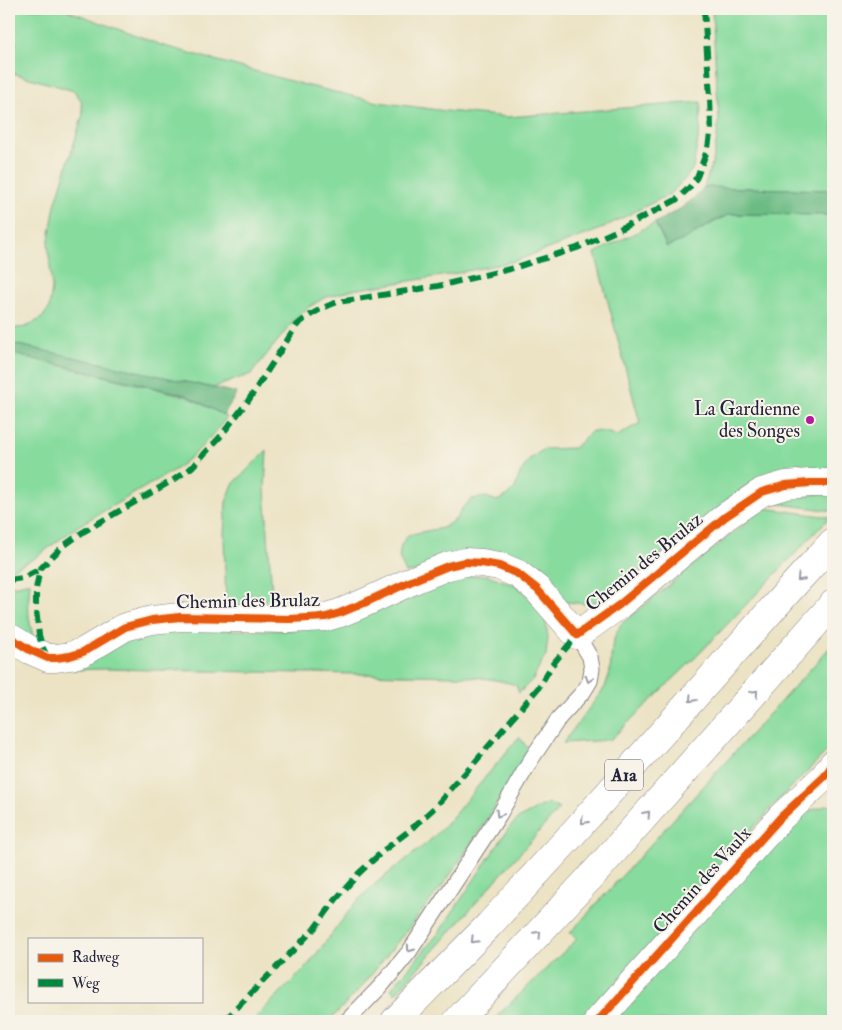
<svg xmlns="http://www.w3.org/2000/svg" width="842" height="1030" font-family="'IM FELL Double Pica',serif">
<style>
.green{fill:#86db9d;stroke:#547e6c}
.forest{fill:#6cbb84;stroke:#476e60}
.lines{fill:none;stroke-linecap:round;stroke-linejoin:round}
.lane-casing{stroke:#878280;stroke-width:17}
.street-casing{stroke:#878280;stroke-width:29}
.highway-casing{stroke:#878280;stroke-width:29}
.lane{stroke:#fff;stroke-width:15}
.street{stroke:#fff;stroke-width:28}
.highway{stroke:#fff;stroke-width:28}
.quiet{stroke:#00873e;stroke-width:6;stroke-dasharray:12 6;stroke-linecap:butt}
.cycleway-casing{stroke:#f7f3e8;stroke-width:11}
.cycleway{stroke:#e8590c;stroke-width:8}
.oneway{stroke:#9c9ca7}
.poi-dot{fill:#b5179e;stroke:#f7f3e8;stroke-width:2}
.labels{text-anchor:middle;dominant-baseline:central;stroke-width:4;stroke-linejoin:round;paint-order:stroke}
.shield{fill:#f7f3e8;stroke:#62616f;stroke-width:1}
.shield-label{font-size:18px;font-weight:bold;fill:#22223b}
.poi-label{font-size:19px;fill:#22223b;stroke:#f7f3e8;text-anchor:end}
.street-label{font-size:19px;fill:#22223b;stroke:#f7f3e8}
</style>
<rect width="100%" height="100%" fill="#f7f3e8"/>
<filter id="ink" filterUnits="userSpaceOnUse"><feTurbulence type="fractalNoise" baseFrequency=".02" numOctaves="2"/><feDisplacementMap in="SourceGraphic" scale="10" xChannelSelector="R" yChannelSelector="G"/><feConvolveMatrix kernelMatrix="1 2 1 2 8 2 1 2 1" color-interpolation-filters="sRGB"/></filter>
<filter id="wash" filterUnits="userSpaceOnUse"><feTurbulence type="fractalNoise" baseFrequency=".0096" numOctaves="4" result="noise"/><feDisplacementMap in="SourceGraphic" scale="20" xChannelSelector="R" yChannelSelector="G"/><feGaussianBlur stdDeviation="1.12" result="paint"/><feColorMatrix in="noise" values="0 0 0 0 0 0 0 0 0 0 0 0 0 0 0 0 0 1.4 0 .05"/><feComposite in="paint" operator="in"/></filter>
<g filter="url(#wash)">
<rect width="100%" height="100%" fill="#ece3c4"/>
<!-- green -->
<g class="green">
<polygon points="9,9 64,9 161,45 305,85 378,102 446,111 508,117 701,102 700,128 693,168 686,178 670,194 596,231 515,261 448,275 352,290 324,298 309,307 297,317 251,374 213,388 9,343 9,329 26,327 42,318 49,308 52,288 48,245 55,205 83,114 81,100 74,91 9,72"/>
<polygon points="712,9 833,9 833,190 704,187 713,161 716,144 719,120"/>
<path d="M 730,214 L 833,215 L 833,471 L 793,472 L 747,485 L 607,598 L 587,604 L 565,602 L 516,559 L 406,573 L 399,557 L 401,545 L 408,535 L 426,531 L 443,528 L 456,519 L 463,507 L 472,499 L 486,497 L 497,501 L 508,495 L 515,488 L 520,473 L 530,459 L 544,449 L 574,448 L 592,431 L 607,432 L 617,436 L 640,423 L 595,253 L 655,223 L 667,247 C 689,238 709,224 730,214 Z"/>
<path d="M 9,353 L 186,396 L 227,417 C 212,437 196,454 176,469 L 78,526 L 35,558 L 12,569 L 9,570 Z"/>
<polygon points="267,450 265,489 272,594 257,610 226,608 224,535 226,502 233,484"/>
<polygon points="833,491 833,511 766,502"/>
<polygon points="764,508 830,517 695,658 610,740 563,743 605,687 610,672 612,647 615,636 621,624"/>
<path d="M 487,575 L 518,586 L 541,611 L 546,623 L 548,638 L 546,655 L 533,679 L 519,693 L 516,685 C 496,679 477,677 456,676 L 104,669 L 72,670 L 103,650 L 148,630 L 298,630 L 449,577 Z"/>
<path d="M 30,582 C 28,607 27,618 35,642 L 9,628 L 9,587 Z"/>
<polygon points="833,644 833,745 773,806 582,1021 492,1021 577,939 570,933"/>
<polygon points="519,737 529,750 485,823 446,881 360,989 329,1021 252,1021 308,965 356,902 375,884 427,843 443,828"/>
<polygon points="548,803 559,809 395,994 391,989 438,934 508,829 519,818"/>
<polygon points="829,805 833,809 833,1021 613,1021 795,815"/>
</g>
<!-- forest -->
<g class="forest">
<polygon points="704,187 833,190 833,215 730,214 713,222 683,240 667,247 655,223 680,209 696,197"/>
<polygon points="9,343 237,393 223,415 186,395 9,353"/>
</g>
</g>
<g filter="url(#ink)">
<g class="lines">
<defs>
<polyline id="lane" points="347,1021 381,986 409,952 499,815 532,758 559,718 584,691 590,681 592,669 590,657 577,635"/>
<g id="street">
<polyline points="9,637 30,650 48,658 56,658 70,656 83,652 125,627 152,620 180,617 290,619 326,617 340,613 364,603 416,579 448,566 465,562 482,563 499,566 518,574 537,589 577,635 619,605 725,517 762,492 786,485 810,483 833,483"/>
<polyline points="598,1021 781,817 824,777 833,764"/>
</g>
<g id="highway">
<polyline points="395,1021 489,925 567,840 799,579 833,542"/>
<polyline points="457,1021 598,869 833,604"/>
</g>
</defs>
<!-- lane casing -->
<use href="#lane" class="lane-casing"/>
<!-- street casing -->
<use href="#street" class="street-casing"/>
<!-- highway casing -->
<use href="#highway" class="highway-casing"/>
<!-- lane -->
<use href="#lane" class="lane"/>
<!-- street -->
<use href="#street" class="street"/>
<!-- highway -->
<use href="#highway" class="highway"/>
<!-- quiet -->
<g class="quiet">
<polyline points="9,46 14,47"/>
<polyline points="829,172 833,172"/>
<polyline points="9,580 23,578 40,569"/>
<path d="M 48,658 L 42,646 L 39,635 L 36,609 L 36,589 L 40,569 L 62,547 L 83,532 L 175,479 L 192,467 L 220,437 L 248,401 L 297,325 C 310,314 323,307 338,302 L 438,286 L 510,269 L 577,248 L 618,230 L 676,200 L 689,188 L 697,177 L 708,148 L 711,127 L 710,97 L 704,9"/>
<polyline points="224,1021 314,929 337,898 359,873 383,851 410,830 433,809 476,761 539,687 552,665 577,635"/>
</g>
<defs>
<g id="cycleway">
<polyline points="9,637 30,650 48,658 56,658 70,656 83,652 125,627 152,620 180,617 290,619 326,617 340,613 364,603 416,579 448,566 465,562 482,563 499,566 518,574 537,589 577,635 619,605 725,517 762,492 786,485 810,483 833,483"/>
<polyline points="598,1021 781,817 824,777 833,764"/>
</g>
</defs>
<!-- cycleway casing -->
<use href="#cycleway" class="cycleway-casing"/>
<!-- cycleway -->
<use href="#cycleway" class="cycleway"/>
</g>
<!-- one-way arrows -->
<defs><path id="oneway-chevron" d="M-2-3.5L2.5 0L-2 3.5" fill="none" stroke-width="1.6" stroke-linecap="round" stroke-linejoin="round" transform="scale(1.25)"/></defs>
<g class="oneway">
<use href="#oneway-chevron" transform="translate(800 578) rotate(133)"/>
<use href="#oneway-chevron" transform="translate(589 679) rotate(108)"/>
<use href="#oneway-chevron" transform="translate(755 693) rotate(-48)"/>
<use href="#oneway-chevron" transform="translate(692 699) rotate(132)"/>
<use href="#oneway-chevron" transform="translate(499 814) rotate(121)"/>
<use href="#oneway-chevron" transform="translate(647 814) rotate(-48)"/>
<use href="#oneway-chevron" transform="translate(584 821) rotate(131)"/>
<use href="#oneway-chevron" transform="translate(538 934) rotate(-47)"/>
<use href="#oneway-chevron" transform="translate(474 940) rotate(134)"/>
<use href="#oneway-chevron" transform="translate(410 949) rotate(125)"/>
</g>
</g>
<!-- markers -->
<circle class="poi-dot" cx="810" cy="420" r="5"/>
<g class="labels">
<!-- shield labels -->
<rect class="shield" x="605" y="759.5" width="38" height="31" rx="4"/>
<g class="shield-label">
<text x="624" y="775">A1a</text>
</g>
<!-- poi labels -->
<g class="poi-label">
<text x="800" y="409">La Gardienne<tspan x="800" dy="22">des Songes</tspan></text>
</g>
<!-- street labels -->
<g class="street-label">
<text transform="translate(644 562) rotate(-39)">Chemin des Brulaz</text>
<text transform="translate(248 601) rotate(-1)">Chemin des Brulaz</text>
<text transform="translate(702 880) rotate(-48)">Chemin des Vaulx</text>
</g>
</g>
<!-- margin -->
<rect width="842" height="1030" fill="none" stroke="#f7f3e8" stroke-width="30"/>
<!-- legend -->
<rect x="28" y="938" width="175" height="65" fill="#f7f3e8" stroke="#a29fa3"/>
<rect x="38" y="954" width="25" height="8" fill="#e8590c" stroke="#a29fa3"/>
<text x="72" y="962" font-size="15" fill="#22223b">Radweg</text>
<rect x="38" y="979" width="25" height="8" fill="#00873e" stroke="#a29fa3"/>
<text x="72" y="988" font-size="15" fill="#22223b">Weg</text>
</svg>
